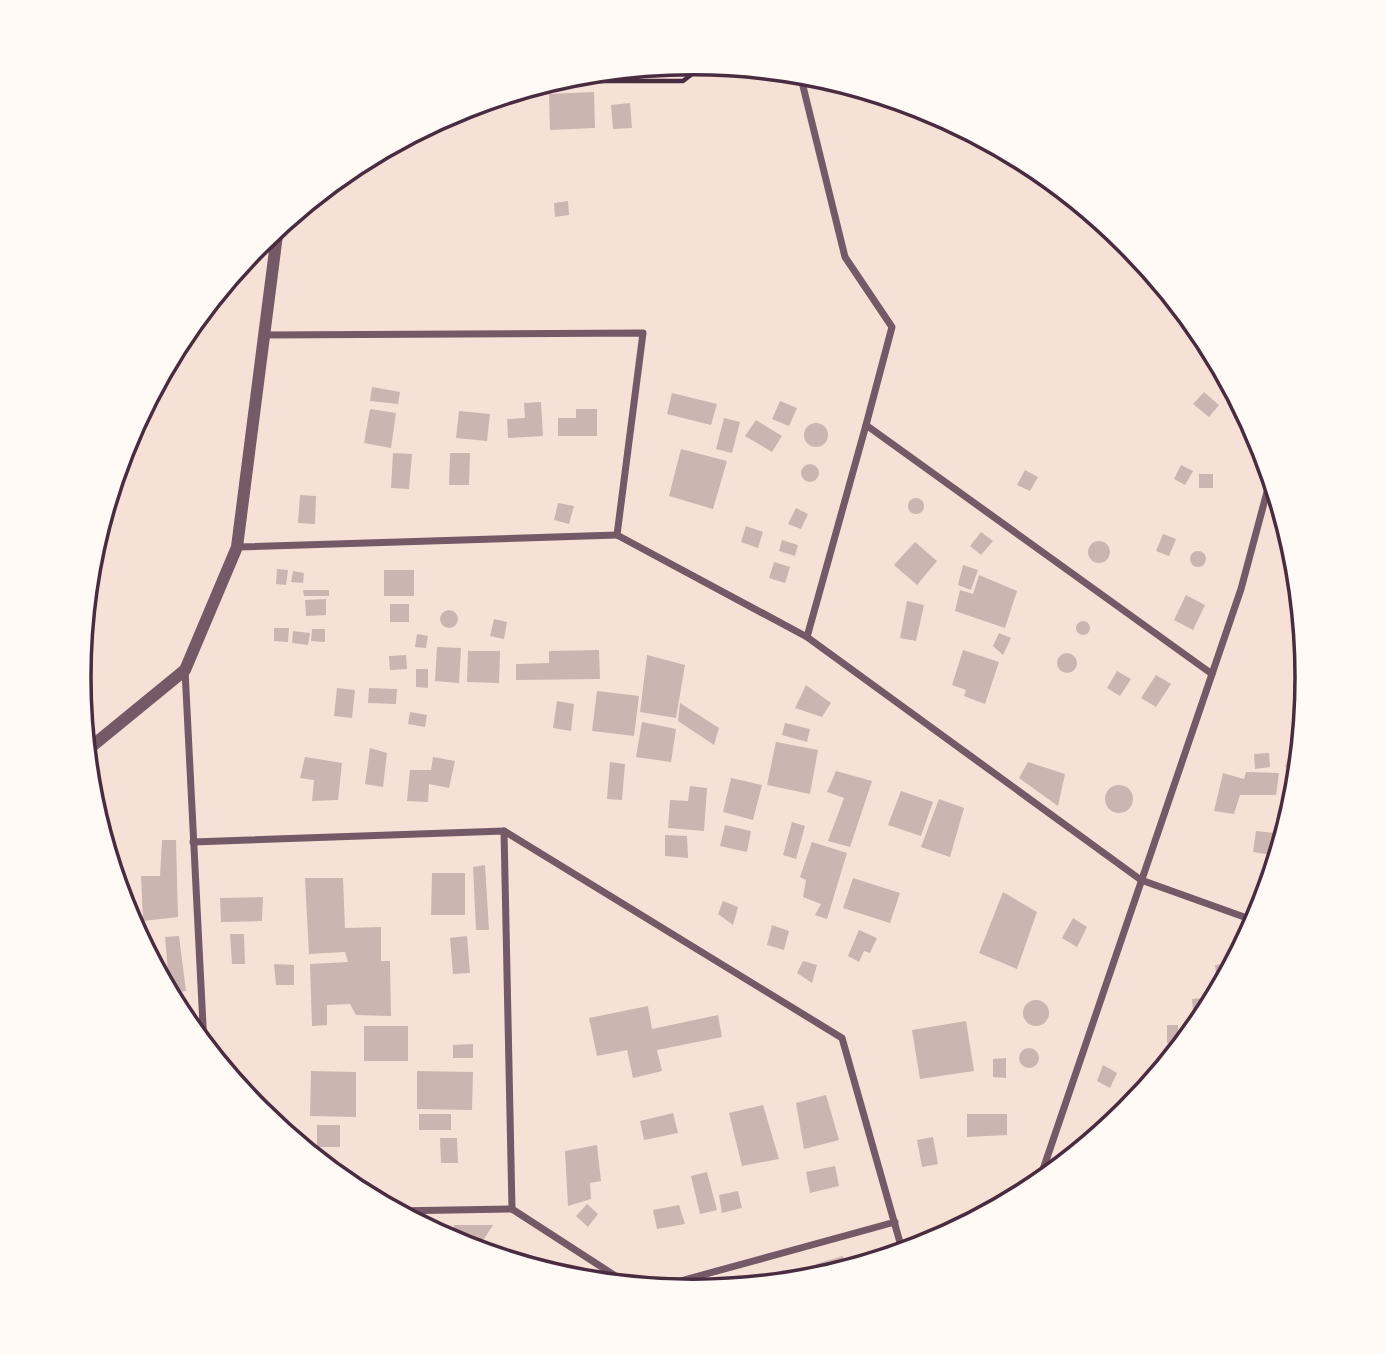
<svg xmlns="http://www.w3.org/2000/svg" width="1386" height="1355" font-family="Ubuntu,sans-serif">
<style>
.building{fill:#ccb4b1}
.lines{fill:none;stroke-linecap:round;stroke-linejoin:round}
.path{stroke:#4a2c40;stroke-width:4.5}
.minor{stroke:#755966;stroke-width:7}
.tertiary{stroke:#755966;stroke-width:12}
.rim{fill:none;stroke:#4a2c40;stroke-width:3.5}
</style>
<rect width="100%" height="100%" fill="#f7e1d7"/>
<!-- building -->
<g class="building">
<polygon points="594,92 595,128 550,130 549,94"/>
<polygon points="630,103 632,128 613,129 611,105"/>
<polygon points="568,201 569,215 555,217 554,203"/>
<polygon points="372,387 400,392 398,404 370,401"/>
<polygon points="1204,392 1219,405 1209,417 1193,404"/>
<polygon points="672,393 717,404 711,425 667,414"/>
<polygon points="780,401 797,408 789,426 772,419"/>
<polygon points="541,402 543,436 508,438 507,419 525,418 524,403"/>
<polygon points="370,409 396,413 391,448 364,443"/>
<polygon points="576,409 597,409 597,436 558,436 558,418 576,418"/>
<polygon points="459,411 490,414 487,441 456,438"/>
<polygon points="724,418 740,422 732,453 716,449"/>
<polygon points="756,420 782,436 772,452 745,436"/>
<circle cx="816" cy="435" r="12"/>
<polygon points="681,449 727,461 713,509 669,496"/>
<polygon points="393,453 412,454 409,489 391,488"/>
<polygon points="450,453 470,453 469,485 449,485"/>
<circle cx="810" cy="473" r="9"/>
<polygon points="1181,465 1193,471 1185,485 1174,479"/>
<polygon points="1025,470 1038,477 1030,491 1017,485"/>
<rect x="1199" y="474" width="14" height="14"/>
<polygon points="300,495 316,496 315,524 298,523"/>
<circle cx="916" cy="506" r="8"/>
<polygon points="558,503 574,506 569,524 554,520"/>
<polygon points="796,508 808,514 801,529 788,524"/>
<polygon points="746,526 763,532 758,548 741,542"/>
<polygon points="981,532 993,541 981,555 970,546"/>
<polygon points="1163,534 1176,539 1169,556 1156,551"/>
<polygon points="782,540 798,545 795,556 779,551"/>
<circle cx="1099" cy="552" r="11"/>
<polygon points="915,542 937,561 917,585 894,565"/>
<circle cx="1198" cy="559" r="8"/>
<polygon points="774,562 790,567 785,583 769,578"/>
<polygon points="963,565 978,570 971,590 958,585"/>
<polygon points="277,569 288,570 286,585 276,584"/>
<rect x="384" y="570" width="30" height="26"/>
<polygon points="293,571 304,573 303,583 291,582"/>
<polygon points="979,575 1017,591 1005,628 955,611 960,590 973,594"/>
<polygon points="303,590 329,590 329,596 304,596"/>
<polygon points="1186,595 1205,605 1193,630 1174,620"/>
<polygon points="326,599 326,615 306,616 305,600"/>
<polygon points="907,601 924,605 916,641 900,638"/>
<rect x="390" y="604" width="19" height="18"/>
<circle cx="449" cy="619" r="9"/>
<polygon points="494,619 507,622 504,639 490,636"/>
<circle cx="1083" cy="628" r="7"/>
<polygon points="274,628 289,628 288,642 274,641"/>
<polygon points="312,629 325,629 325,642 311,641"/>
<polygon points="293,631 310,633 308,645 292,643"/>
<polygon points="999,633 1011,638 1003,655 993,646"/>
<polygon points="417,634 428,636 426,648 415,647"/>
<polygon points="437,647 461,648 459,683 435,681"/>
<polygon points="599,650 600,679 516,680 516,664 549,663 549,651"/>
<polygon points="963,650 999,662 985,704 964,696 966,690 952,685"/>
<polygon points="468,651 500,651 499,683 467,682"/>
<circle cx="1067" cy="663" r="10"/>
<polygon points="406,655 407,669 390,670 389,656"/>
<polygon points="647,655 685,665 676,718 640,712"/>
<polygon points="416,669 428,669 428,688 416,687"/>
<polygon points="1117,671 1131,679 1120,696 1107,688"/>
<polygon points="1156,675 1171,684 1156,707 1141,698"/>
<polygon points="806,685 831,703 822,717 795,708"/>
<polygon points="337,688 355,690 352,718 334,716"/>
<polygon points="369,688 397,689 396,704 368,703"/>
<polygon points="597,691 639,696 634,736 592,731"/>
<polygon points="557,701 574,704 571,731 553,728"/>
<polygon points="680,703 719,728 714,745 678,721"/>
<polygon points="410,712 427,715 425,727 408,724"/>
<polygon points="642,722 676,729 671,762 636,757"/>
<polygon points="785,723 810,729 807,742 782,735"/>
<polygon points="1295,736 1302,738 1298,771 1285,767"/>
<polygon points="776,742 818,750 810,794 767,785"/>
<polygon points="370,748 387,753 383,787 365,784"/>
<polygon points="1269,753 1270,767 1255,769 1254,754"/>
<polygon points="305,757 342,763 338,800 312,801 314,780 300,778"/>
<polygon points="433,757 455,761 449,788 429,784 428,802 407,801 410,770 431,770"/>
<polygon points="610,762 625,764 622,800 607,799"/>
<polygon points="1028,762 1065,774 1058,806 1019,778"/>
<polygon points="836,771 872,781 850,847 828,841 844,798 827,792"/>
<polygon points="1246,772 1279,773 1276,795 1240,795 1234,814 1214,811 1223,773 1244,779"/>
<polygon points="731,778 762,785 753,820 723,812"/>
<circle cx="1119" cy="799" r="14"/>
<polygon points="690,786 707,788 704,831 668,828 670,800 688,801"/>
<polygon points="901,791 933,802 921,836 888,825"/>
<polygon points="939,799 964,808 950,857 921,847"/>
<polygon points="792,822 805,826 796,859 783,855"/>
<polygon points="725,825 751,831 747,852 720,846"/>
<polygon points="1256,831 1275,833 1272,855 1253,852"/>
<polygon points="665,835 687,836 688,858 665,856"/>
<polygon points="162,840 176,840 178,917 143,921 141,876 160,876"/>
<polygon points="812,842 847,853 827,919 815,915 821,904 803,897 806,880 800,877"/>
<polygon points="485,865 489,930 476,930 473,867"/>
<polygon points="432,873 465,873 465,915 431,915"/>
<polygon points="305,878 343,878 345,928 381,927 381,961 390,961 391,1016 356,1015 350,1004 327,1005 327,1025 312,1026 310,964 348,962 345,952 309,954"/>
<polygon points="853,878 900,893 890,923 843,908"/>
<polygon points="1003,892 1037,912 1017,969 979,953"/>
<polygon points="263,897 262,921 221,922 220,898"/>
<polygon points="723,901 738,907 733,925 718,914"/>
<polygon points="1073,918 1087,927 1077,947 1062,938"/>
<polygon points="772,925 789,931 784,950 767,945"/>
<polygon points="859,930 877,938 870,953 864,951 859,962 848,956"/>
<polygon points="230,934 244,934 245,964 232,964"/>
<polygon points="179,936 186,991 168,993 157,972 168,972 165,937"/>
<polygon points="467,936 470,973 453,974 450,938"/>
<polygon points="803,961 817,965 812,983 797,973"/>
<polygon points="1234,963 1232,967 1218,992 1215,965"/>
<polygon points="274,964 294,965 294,985 276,985"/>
<polygon points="1213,997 1214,1000 1204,1019 1194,1021 1192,999"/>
<circle cx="1036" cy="1013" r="13"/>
<polygon points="648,1006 652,1029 718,1015 722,1037 657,1050 662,1071 633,1078 627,1050 597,1056 589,1018"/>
<polygon points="966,1021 974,1071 920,1079 912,1030"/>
<rect x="1167" y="1025" width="11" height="18"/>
<rect x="364" y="1026" width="44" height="35"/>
<polygon points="473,1044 473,1058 453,1058 453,1045"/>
<circle cx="1029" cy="1058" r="10"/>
<polygon points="1006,1058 1006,1078 993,1077 993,1059"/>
<polygon points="1103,1065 1117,1073 1110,1088 1097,1081"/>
<polygon points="311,1071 356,1072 356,1117 310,1116"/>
<polygon points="417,1071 473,1072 472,1110 417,1109"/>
<polygon points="826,1095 839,1140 804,1149 796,1103"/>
<polygon points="763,1105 779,1159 742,1166 729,1113"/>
<polygon points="673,1113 678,1133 644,1140 640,1121"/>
<rect x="419" y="1114" width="32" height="16"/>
<polygon points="967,1114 1007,1114 1007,1135 967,1137"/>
<rect x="317" y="1125" width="23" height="22"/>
<polygon points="933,1137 938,1164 922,1167 917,1140"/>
<polygon points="440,1138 457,1138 458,1163 441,1163"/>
<polygon points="597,1145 601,1181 590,1183 591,1199 568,1206 565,1151"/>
<polygon points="835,1166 839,1186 810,1193 806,1172"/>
<polygon points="707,1172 717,1210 700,1214 691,1176"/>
<polygon points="738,1191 742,1208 722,1213 719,1195"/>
<polygon points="587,1204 598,1214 588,1227 576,1216"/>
<polygon points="679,1205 685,1224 657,1229 653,1210"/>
<polygon points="454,1225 493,1225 479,1247 462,1246 454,1243"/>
<polygon points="945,1236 928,1245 907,1252 906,1238"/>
<polygon points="843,1256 847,1270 818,1278 816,1264"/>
<polygon points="768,1277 770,1284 730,1288 730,1287"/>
</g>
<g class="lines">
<!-- path -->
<polyline class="path" points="554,81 683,81 705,64"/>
<!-- minor -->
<g class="minor">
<polyline points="800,74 845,257 892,327 866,425"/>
<polyline points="264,335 643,333 617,535 807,637 1141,880 1247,918 1259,917"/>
<polyline points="237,547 617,535"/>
<polyline points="807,637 866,425 1212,674"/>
<polyline points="185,670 204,1045"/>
<polyline points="504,831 512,1209"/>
<polyline points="193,842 504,831 842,1038 903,1253"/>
<polyline points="1037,1187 1241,589 1271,477"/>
<polyline points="394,1211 512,1209 631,1286"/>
<polyline points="655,1288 895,1222"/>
</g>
<!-- tertiary -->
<polyline class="tertiary" points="86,751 185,670 237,547 278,227"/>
</g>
<!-- crop -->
<path d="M0 0H1386V1355H0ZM91 677a602 602 0 1 1 1204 0a602 602 0 1 1-1204 0Z" fill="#fffaf5" fill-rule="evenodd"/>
<path class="rim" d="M91 677a602 602 0 1 1 1204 0a602 602 0 1 1-1204 0Z"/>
</svg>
